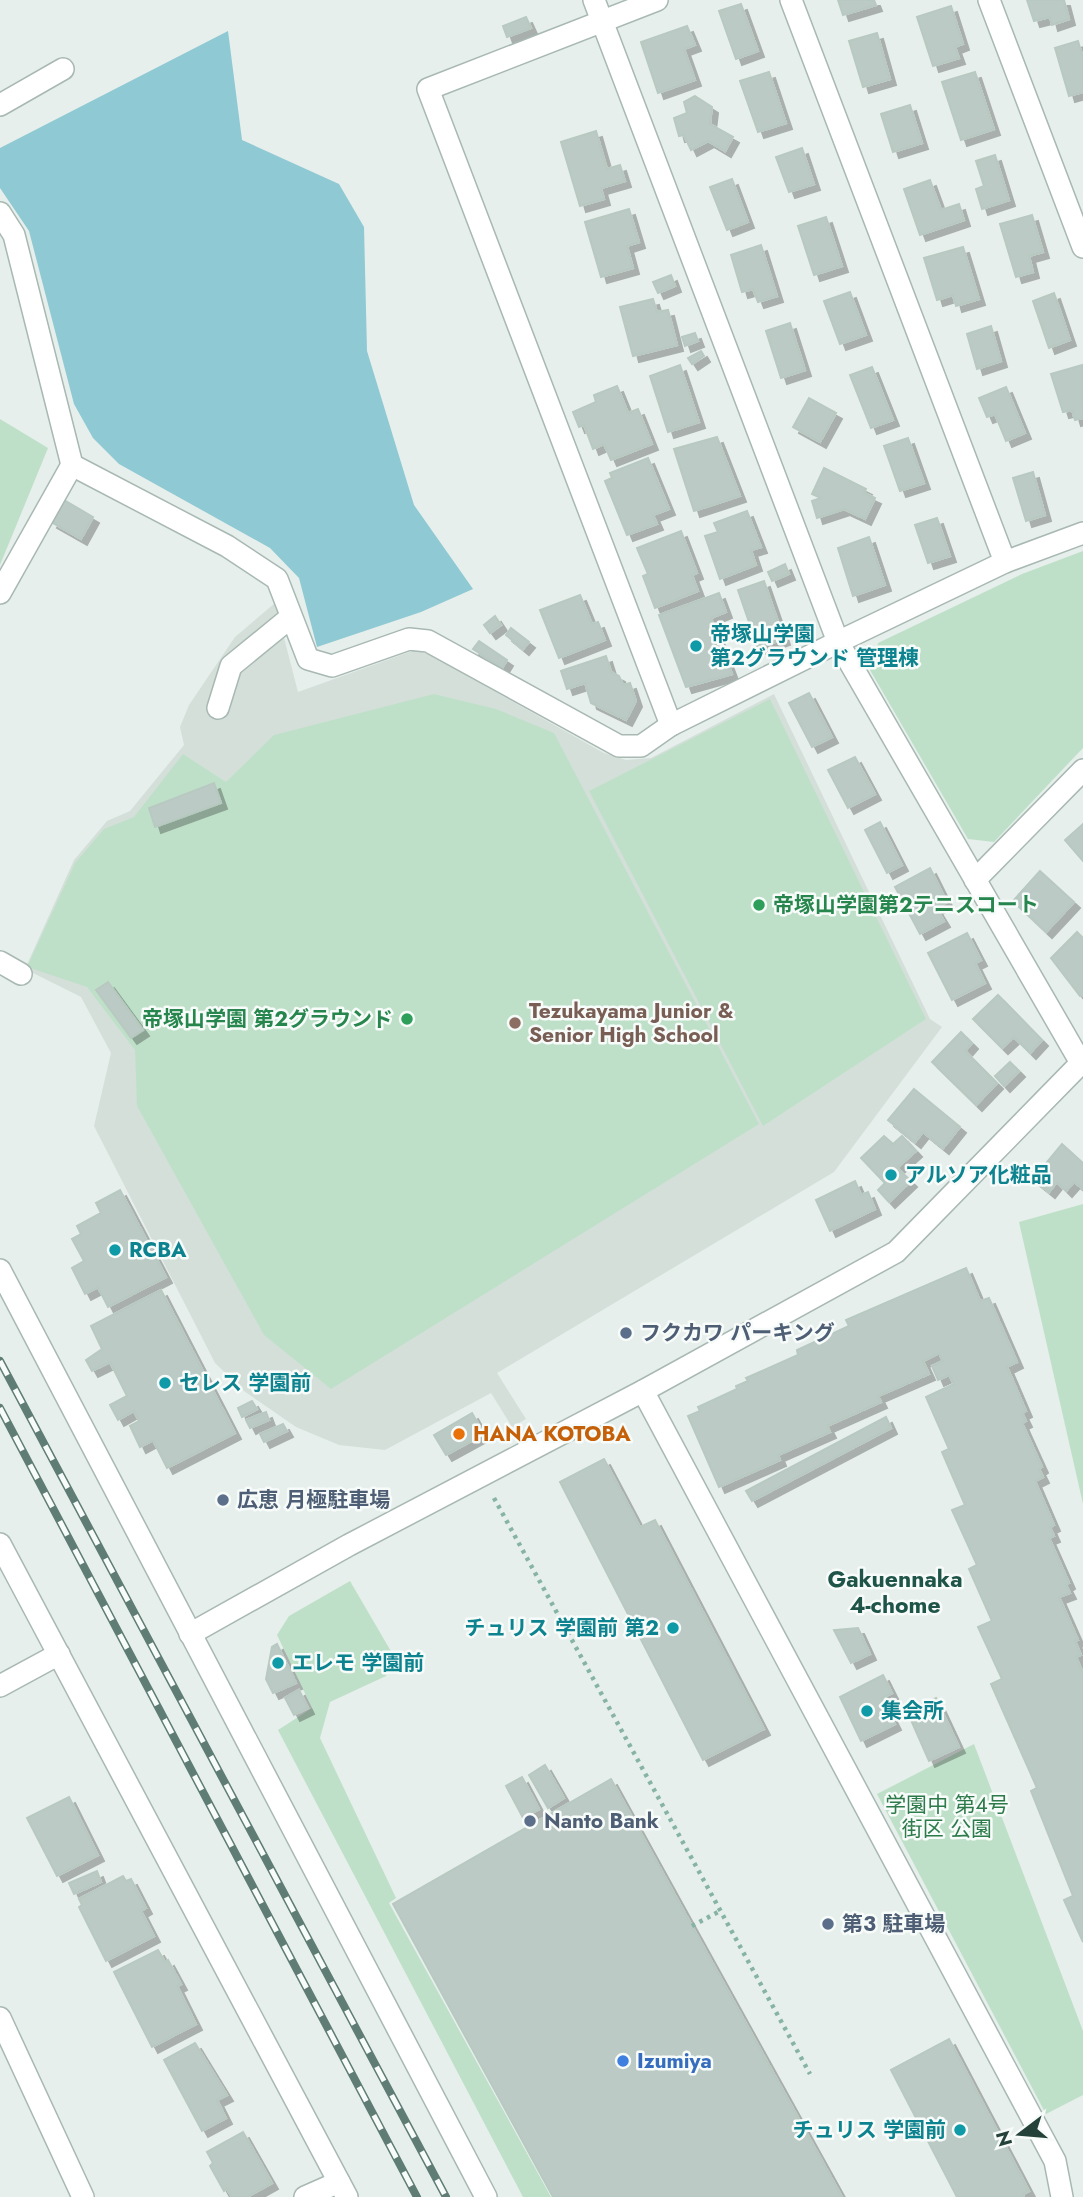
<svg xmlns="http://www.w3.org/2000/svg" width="1083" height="2197" font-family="Jost,'Noto Sans JP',sans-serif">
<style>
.built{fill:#d4dfda}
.green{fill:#bfe0c8}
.water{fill:#8ec9d4}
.building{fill:#bbcac4;stroke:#b8c9c2;stroke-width:2;filter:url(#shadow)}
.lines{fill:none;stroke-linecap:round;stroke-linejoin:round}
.minor-casing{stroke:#a8b8b2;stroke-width:24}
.path{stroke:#86b3a5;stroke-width:4.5;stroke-dasharray:3.5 5;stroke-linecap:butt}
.minor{stroke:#fff;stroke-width:21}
.rail-casing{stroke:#5f7d75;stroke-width:8}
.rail{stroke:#f7fbf9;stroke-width:5;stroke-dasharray:16;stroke-linecap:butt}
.culture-dot{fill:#0f9aa8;stroke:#f7fbf9;stroke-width:2.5}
.leisure-dot{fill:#2e9e5b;stroke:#f7fbf9;stroke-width:2.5}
.education-dot{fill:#8d6e63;stroke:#f7fbf9;stroke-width:2.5}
.service-dot{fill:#5c6f8a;stroke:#f7fbf9;stroke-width:2.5}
.food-dot{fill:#e8710a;stroke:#f7fbf9;stroke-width:2.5}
.shop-dot{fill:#3f7fe0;stroke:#f7fbf9;stroke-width:2.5}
.labels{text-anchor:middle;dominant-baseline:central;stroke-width:5;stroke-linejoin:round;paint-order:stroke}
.culture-label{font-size:21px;font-weight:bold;fill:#0d838f;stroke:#f7fbf9;text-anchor:start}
.leisure-label{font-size:21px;font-weight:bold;fill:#27864d;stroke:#f7fbf9;text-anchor:start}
.education-label{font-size:21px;font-weight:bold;fill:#785e54;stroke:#f7fbf9;text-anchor:start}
.service-label{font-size:21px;font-weight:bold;fill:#4e5e75;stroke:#f7fbf9;text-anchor:start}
.food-label{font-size:21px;font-weight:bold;fill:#c56008;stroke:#f7fbf9;text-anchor:start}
.park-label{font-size:21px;fill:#2d7a4b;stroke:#f7fbf9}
.shop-label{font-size:21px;font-weight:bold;fill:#366cbe;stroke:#f7fbf9;text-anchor:start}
.neighbourhood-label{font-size:23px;font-weight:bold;fill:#1f5548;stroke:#f7fbf9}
</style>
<defs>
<filter id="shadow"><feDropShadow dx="6" dy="6" stdDeviation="0" flood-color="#0004"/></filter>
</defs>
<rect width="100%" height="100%" fill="#e6efeb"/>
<!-- built -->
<polygon class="built" points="275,603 298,692 415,650 430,655 604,753 626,760 651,758 774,694 930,1019 942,1027 834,1172 497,1373 526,1419 512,1427 491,1393 385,1450 339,1445 296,1427 244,1391 215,1363 94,1126 111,1053 81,997 25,969 74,860 107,821 130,811 184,745 180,727 189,705 235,637"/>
<!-- green -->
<g class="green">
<polygon points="0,419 48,448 0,565"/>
<polygon points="1083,551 1083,748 994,842 968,839 870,670 878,643 1022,574"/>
<polygon points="434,694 496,709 554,733 759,1124 331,1389 264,1335 137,1106 135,1050 87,987 27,967 75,863 104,829 134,817 183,754 226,782 274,735"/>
<polygon points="770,699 926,1019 763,1126 589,791"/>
<polygon points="1083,1204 1083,1504 1019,1222"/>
<polygon points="350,1581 392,1653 386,1676 330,1702 320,1738 396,1898 389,1903 551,2197 523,2197 278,1730 312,1708 277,1635 289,1616"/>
<polygon points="974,1744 1083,2031 1083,2095 1046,2114 877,1794"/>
</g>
<!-- water -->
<polygon class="water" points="228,31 242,140 339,184 364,227 367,351 414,505 473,589 421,612 317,647 299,578 270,548 119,464 93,438 74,404 29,231 0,188 0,148"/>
<!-- building -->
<g class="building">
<polygon points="838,0 874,0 876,5 843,15"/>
<polygon points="1027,0 1064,0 1069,19 1052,25 1050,17 1034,21"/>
<polygon points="741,4 758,51 736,59 719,11"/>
<polygon points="951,6 963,44 955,47 959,58 933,66 917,17"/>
<polygon points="526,17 531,28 507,37 503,26"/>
<polygon points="687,26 695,45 684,49 695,80 658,93 641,42"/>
<polygon points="877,33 890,79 863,87 849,41"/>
<polygon points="1078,41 1083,58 1083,92 1069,96 1055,48"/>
<polygon points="769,72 786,123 758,132 740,81"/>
<polygon points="975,72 994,129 961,140 942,82"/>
<polygon points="695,96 712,107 710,124 733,137 725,151 708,141 691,150 684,135 679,136 674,118 687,113 684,102"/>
<polygon points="910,105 922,143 893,152 881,114"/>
<polygon points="596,131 607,169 620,165 625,181 601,188 604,199 580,206 561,142"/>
<polygon points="802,148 814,184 789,192 776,157"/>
<polygon points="995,155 1009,200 982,209 976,189 984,186 976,161"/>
<polygon points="732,179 748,222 727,230 710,187"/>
<polygon points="930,180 941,210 959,204 964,220 920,235 904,189"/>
<polygon points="629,209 639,242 627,246 633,268 601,277 585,222"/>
<polygon points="1032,215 1043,252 1029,256 1033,272 1016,277 1000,224"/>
<polygon points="826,217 842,266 814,275 798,226"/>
<polygon points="761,245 777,296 758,302 753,289 742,292 731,255"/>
<polygon points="963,247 979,299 956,306 953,295 937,300 924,258"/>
<polygon points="671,275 675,286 658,293 653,282"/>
<polygon points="850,292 866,335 840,344 824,301"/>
<polygon points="1054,293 1070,340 1049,348 1033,301"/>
<polygon points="653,299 657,312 668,310 677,345 633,356 620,307"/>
<polygon points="790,323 805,370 781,378 766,331"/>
<polygon points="991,326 1001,361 977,369 967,334"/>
<polygon points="695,333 698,341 685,346 682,337"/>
<polygon points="701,351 704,356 692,364 688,358"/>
<polygon points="680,365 699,422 668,432 650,376"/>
<polygon points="1082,365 1083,418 1075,420 1072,410 1063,412 1051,374"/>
<polygon points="872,367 893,420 871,428 850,375"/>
<polygon points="617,386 628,413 638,409 652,444 611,460 604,444 593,449 584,425 579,427 573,412 596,402 594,395"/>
<polygon points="1006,387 1025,433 1006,441 995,414 987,417 979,398"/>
<polygon points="809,398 836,413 820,442 793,427"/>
<polygon points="717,437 740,496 694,511 674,449"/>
<polygon points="908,438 924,483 900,491 884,446"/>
<polygon points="648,458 669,509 653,515 657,524 627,535 605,481 612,478 610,473"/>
<polygon points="824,468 866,489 864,493 875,498 865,519 844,509 817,518 812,501 821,498 812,494"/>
<polygon points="1033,472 1045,515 1026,521 1013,478"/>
<polygon points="64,500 93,517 81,539 51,522"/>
<polygon points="747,511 761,547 751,550 756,565 720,579 705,536 718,532 714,523"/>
<polygon points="937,518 950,556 928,563 915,525"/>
<polygon points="681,531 697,573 692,575 698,591 655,608 643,576 648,574 637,548"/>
<polygon points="869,537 885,585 853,596 838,548"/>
<polygon points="785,564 789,574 772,581 768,572"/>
<polygon points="764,581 784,639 758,648 738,590"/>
<polygon points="719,593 726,612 711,618 732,674 686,687 659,615"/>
<polygon points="580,595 592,624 598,622 605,640 559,658 540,610"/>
<polygon points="495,616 501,625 490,633 484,625"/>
<polygon points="511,628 529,642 523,649 506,635"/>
<polygon points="479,641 507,660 502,668 473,649"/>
<polygon points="606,656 611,672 619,676 623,685 630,683 636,701 626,720 591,703 585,683 567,689 561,671"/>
<polygon points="809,693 832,737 812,747 789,703"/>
<polygon points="855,757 875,794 848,808 828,770"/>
<polygon points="214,783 221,803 155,827 149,808"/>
<polygon points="880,822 902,865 887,873 865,830"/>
<polygon points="1083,824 1083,861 1065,840"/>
<polygon points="930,868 947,902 936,908 944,921 920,934 895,887"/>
<polygon points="1040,871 1074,902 1046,932 1013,901"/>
<polygon points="1077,932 1083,938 1083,996 1080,996 1051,958"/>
<polygon points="967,933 981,960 975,963 985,983 952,1000 928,953"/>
<polygon points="108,982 143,1030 131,1038 96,990"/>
<polygon points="998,995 1042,1040 1030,1053 1014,1037 1002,1048 973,1019"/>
<polygon points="961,1032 972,1043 965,1051 997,1083 976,1105 932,1062"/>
<polygon points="1010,1062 1019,1071 1004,1086 995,1076"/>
<polygon points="914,1089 960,1127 943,1148 923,1132 915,1142 888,1120"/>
<polygon points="884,1136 893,1144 902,1136 916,1151 897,1168 911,1181 889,1202 878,1190 885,1183 861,1158"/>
<polygon points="1062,1144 1083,1163 1083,1189 1074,1182 1066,1191 1057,1182 1049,1192 1033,1179"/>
<polygon points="855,1181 861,1195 868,1192 875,1209 830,1231 816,1200"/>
<polygon points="120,1190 166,1277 108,1307 98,1287 85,1294 72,1268 84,1261 72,1239 81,1234 77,1226 101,1213 96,1203"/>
<polygon points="966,1268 980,1301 989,1298 1017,1362 1007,1367 1026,1411 1022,1413 1026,1421 1022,1423 1042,1467 1039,1469 1043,1477 1035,1481 1054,1525 1050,1527 1054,1536 1049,1538 1069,1583 1066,1585 1070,1593 1059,1597 1078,1640 1075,1641 1081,1655 1076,1657 1083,1673 1083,1942 1064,1900 1073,1896 1031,1791 1037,1788 991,1684 1002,1679 978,1627 992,1621 969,1569 977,1565 952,1510 965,1505 942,1452 949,1449 926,1397 954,1384 949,1375 938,1380 932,1366 943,1361 939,1353 923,1361 929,1374 878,1396 881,1402 827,1426 830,1432 778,1455 780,1460 719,1487 688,1416 700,1411 698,1407 737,1389 736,1386 748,1381 746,1378 798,1355 797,1350 849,1326 846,1320"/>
<polygon points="161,1290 235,1433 167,1468 153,1440 140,1447 130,1426 139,1421 134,1411 118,1420 110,1405 127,1396 110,1362 92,1371 86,1360 102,1349 91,1326"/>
<polygon points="252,1401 257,1409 242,1417 238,1408"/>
<polygon points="266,1412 269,1420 250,1428 246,1420"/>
<polygon points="472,1413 484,1434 446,1455 434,1435"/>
<polygon points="886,1417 891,1428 752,1501 746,1491"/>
<polygon points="283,1424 287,1431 264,1442 260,1434"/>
<polygon points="604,1459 640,1527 655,1520 764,1729 703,1760 560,1482"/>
<polygon points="858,1628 870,1654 851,1663 834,1630"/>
<polygon points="277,1644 296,1683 273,1693 266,1679 272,1647"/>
<polygon points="883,1675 892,1693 882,1698 895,1724 861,1741 840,1697"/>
<polygon points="299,1690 308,1708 294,1715 285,1698"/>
<polygon points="936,1698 959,1747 929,1761 907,1711"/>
<polygon points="545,1765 564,1798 548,1808 529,1775"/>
<polygon points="522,1777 539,1809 523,1818 506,1786"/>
<polygon points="611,1779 692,1926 842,2197 553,2197 393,1904"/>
<polygon points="69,1797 98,1855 57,1876 27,1818"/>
<polygon points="97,1871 101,1882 74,1894 69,1883"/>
<polygon points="123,1876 126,1881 131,1879 146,1908 141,1911 154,1936 106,1961 79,1907 82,1905 79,1899"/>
<polygon points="158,1950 165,1962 168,1960 181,1984 177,1986 196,2024 152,2047 114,1972"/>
<polygon points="949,2039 1029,2191 1023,2194 1024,2197 957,2197 891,2070"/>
<polygon points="195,2043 227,2095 217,2100 226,2118 202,2131 164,2060"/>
<polygon points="243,2132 272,2183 247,2197 232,2197 227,2189 224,2191 210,2166 213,2163 207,2152"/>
</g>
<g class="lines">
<defs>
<g id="minor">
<polyline points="594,0 838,642 1081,1063"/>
<polyline points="657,0 428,89 671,725"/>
<polyline points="791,0 1005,562"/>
<polyline points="989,0 1083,247"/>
<polyline points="0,105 63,69"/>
<polyline points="0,213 14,235 72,465 227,546 277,579 308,659 332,666 409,639 428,641 619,746 641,746 671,725 838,642 1005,562 1083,533"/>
<polyline points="0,593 72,465"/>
<polyline points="218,708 231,666 291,617"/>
<polyline points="975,880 1083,770"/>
<polyline points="0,962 21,974"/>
<polyline points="0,1270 486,2197"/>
<polyline points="643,1391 1055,2161 1062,2197"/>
<polyline points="0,1544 347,2197"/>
<polyline points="190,1634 349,1545 643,1391 896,1252 1083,1061"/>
<polyline points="0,1686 59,1654"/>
<polyline points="0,2018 83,2197"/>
<polyline points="305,2197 339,2182"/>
</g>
</defs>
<!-- minor casing -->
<use href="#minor" class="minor-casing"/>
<!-- path -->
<g class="path">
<polyline points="494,1498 810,2074"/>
<polyline points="692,1926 722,1910"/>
</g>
<!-- minor -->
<use href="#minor" class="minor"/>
<defs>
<g id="rail">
<polyline points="0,1361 446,2197"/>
<polyline points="0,1408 417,2197"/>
</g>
</defs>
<!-- rail casing -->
<use href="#rail" class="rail-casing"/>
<!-- rail -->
<use href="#rail" class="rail"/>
</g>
<!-- markers -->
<g class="culture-dot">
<circle cx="696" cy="646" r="7"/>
<circle cx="891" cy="1175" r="7"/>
<circle cx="115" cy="1250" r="7"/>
<circle cx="165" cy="1383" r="7"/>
<circle cx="673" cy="1628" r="7"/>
<circle cx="278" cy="1663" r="7"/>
<circle cx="867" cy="1711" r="7"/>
<circle cx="960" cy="2130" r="7"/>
</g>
<g class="leisure-dot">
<circle cx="759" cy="905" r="7"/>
<circle cx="407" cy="1019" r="7"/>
</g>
<circle class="education-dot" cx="515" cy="1023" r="7"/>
<g class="service-dot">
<circle cx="626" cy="1333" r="7"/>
<circle cx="223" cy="1500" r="7"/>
<circle cx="530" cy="1821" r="7"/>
<circle cx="828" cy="1924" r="7"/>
</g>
<circle class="food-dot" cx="459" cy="1434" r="7"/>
<circle class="shop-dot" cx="623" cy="2061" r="7"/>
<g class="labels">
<!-- culture labels -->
<g class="culture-label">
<text x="710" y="634">帝塚山学園<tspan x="710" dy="24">第2グラウンド 管理棟</tspan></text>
<text x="905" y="1175">アルソア化粧品</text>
<text x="129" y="1250">RCBA</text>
<text x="179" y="1383">セレス 学園前</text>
<text x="659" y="1628" text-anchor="end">チュリス 学園前 第2</text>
<text x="292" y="1663">エレモ 学園前</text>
<text x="881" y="1711">集会所</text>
<text x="946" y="2130" text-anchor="end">チュリス 学園前</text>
</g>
<!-- leisure labels -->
<g class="leisure-label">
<text x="773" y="905">帝塚山学園第2テニスコート</text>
<text x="393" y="1019" text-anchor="end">帝塚山学園 第2グラウンド</text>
</g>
<!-- education labels -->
<g class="education-label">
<text x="529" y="1011">Tezukayama Junior &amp;<tspan x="529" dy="24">Senior High School</tspan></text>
</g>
<!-- service labels -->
<g class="service-label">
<text x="640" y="1333">フクカワ パーキング</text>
<text x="237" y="1500">広恵 月極駐車場</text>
<text x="544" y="1821">Nanto Bank</text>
<text x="842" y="1924">第3 駐車場</text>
</g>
<!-- food labels -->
<g class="food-label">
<text x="473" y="1434">HANA KOTOBA</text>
</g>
<!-- park labels -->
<g class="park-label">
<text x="947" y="1805">学園中 第4号<tspan x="947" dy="24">街区 公園</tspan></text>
</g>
<!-- shop labels -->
<g class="shop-label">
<text x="637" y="2061">Izumiya</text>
</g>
<!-- neighbourhood labels -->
<g class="neighbourhood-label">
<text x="895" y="1579">Gakuennaka<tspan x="895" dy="26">4-chome</tspan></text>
</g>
</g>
<!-- north arrow -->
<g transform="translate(1020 2134) rotate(254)" stroke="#f7fbf9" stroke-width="5" paint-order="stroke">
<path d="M0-5L12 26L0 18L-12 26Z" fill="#24423a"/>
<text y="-10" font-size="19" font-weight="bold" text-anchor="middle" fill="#24423a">N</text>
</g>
</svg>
